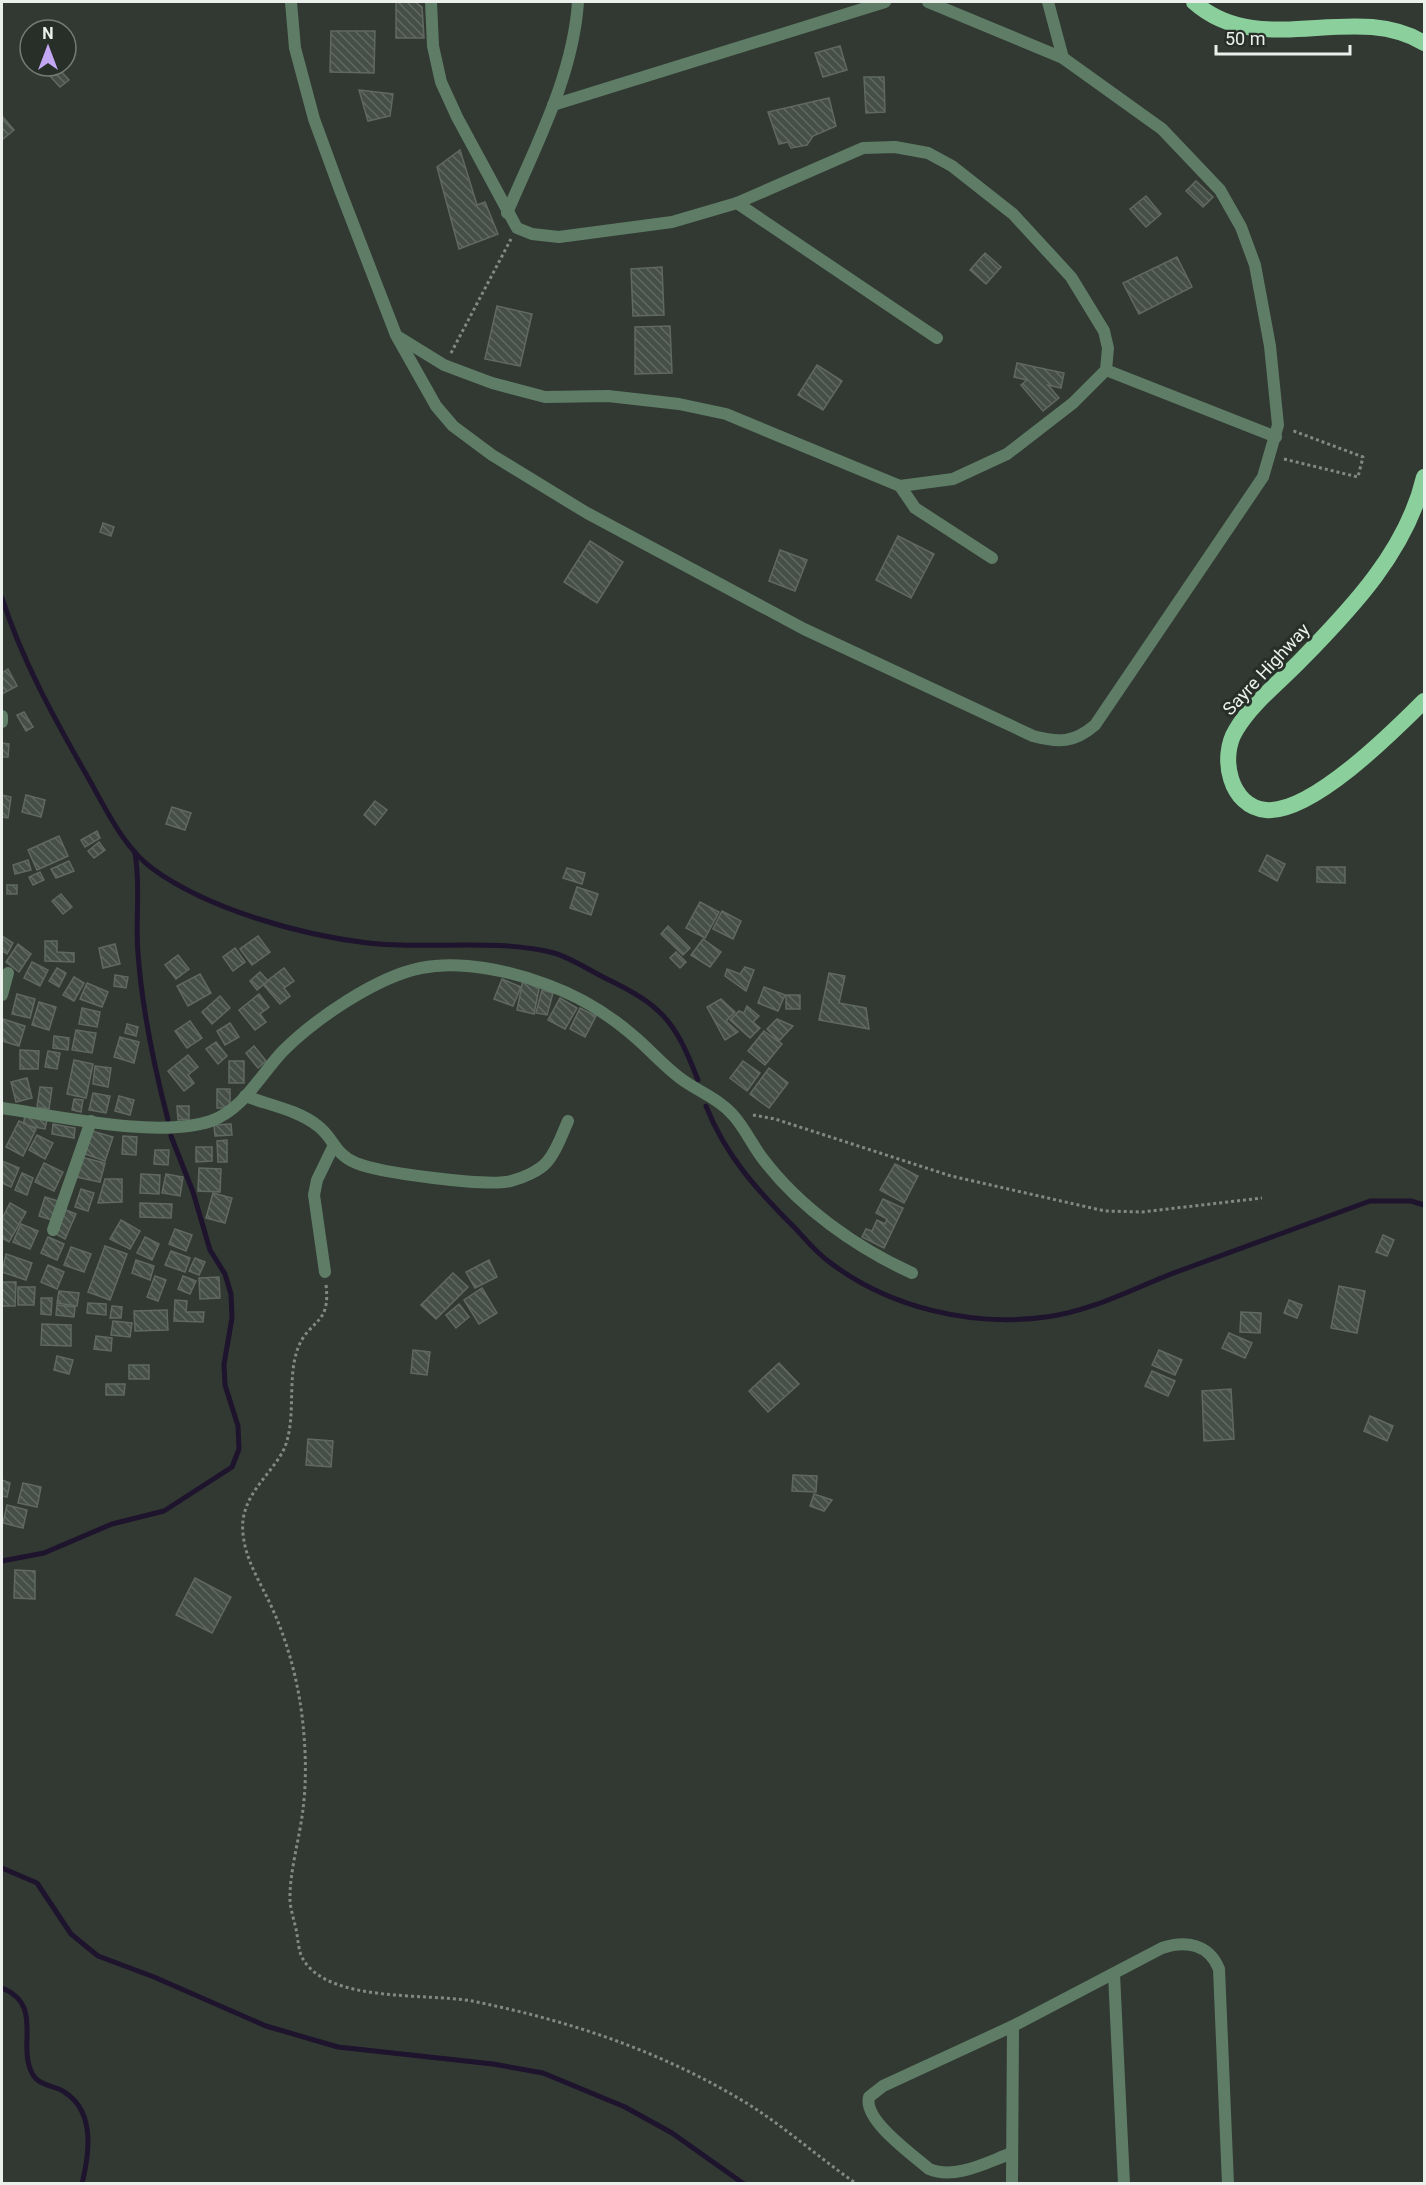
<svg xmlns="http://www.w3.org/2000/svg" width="1426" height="2185" font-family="Roboto,sans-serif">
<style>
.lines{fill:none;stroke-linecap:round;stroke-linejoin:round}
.stream{stroke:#1e142d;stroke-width:5}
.building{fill:url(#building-back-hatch);stroke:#606961;stroke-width:1.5}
.path{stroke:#828983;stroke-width:3;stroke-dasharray:3 3;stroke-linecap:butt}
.minor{stroke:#5f7d66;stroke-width:12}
.trunk{stroke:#8bd09c;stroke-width:16}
.labels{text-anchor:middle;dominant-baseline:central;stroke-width:6;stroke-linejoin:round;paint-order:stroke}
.street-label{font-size:18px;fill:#ebf0ec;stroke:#272f28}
</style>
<defs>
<pattern id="building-back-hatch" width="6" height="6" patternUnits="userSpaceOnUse" patternTransform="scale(1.5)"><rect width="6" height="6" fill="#454e47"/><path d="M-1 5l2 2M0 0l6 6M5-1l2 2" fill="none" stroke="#606862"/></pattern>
</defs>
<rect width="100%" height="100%" fill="#313932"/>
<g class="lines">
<!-- stream -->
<g class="stream">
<path d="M 2,598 C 22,660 54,718 86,774 C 105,807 122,846 153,869 C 208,909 300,935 368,943 C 429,950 493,938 554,953 C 571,958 589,970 605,978 C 663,1006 675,1021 698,1080"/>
<path d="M 135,853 C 141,886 135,919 138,953 C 142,1009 154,1066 168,1120"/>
<path d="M 706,1106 C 726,1157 758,1191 796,1229 C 806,1240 816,1252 828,1261 C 889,1308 971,1327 1046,1317 C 1093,1311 1136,1287 1179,1271 C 1243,1248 1306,1224 1370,1201 L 1411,1201 L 1424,1205"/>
<polyline points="2,1561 44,1553 112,1524 164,1511 232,1467 239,1449 238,1426 225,1385 224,1364 232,1318 231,1294 225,1274 210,1250 193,1192 171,1136"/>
<polyline points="2,1868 37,1883 71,1934 98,1956 154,1977 266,2026 338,2047 493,2064 543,2073 625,2107 672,2133 744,2184"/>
<path d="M 2,1988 C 44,2005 17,2044 32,2073 C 37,2084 49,2085 59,2089 C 96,2107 90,2151 82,2184"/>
</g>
</g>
<!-- building -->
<g class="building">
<polygon points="396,2 415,2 422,7 424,38 396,38"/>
<polygon points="331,31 375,31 374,73 330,72"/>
<polygon points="840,46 847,70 823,77 815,53"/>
<polygon points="58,68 69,80 60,87 49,75"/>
<polygon points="864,77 884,77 885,112 866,113"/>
<polygon points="359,90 393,94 390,116 368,121"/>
<polygon points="829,98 836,126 813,136 807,145 791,148 788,142 779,144 768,112"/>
<polygon points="2,116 14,130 2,140"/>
<polygon points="460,150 477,205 485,202 498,234 459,249 437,167"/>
<polygon points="1196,181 1213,197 1203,207 1186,191"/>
<polygon points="1146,196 1161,214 1146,227 1130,209"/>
<polygon points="985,253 1001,267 986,284 970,270"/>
<polygon points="1177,257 1192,287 1139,314 1123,283"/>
<polygon points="662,267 664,315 633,316 631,269"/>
<polygon points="497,306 532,314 520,366 485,359"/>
<polygon points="670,326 672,373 635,374 635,327"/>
<polygon points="1017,363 1064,373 1061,388 1048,385 1059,398 1043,411 1021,385 1027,380 1014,377"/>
<polygon points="817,365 842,381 823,410 798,395"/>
<polygon points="103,523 114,527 111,536 100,532"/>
<polygon points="898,536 934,554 911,598 876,580"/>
<polygon points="590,541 623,562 597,603 564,582"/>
<polygon points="780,550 807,560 795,591 769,581"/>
<polygon points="8,669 17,686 2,694 2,673"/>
<polygon points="24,712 33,727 26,731 17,715"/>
<polygon points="2,743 9,744 8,757 2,757"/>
<polygon points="2,795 11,797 8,818 2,817"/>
<polygon points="26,795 45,800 41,817 22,812"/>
<polygon points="375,801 387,810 375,825 364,815"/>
<polygon points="172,807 191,813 185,830 166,824"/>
<polygon points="97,831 100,838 85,847 81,840"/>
<polygon points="59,836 68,856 37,870 28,850"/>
<polygon points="99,842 105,850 94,858 88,851"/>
<polygon points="1267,855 1285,864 1277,881 1259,871"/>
<polygon points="28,860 31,870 15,874 13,865"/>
<polygon points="69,861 74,871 56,878 51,869"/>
<polygon points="1317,867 1345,867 1345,883 1317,882"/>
<polygon points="567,868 585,873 582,884 563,878"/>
<polygon points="40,872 44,880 33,885 29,877"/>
<rect x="7" y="885" width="10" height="9"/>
<polygon points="577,887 598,894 591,915 570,908"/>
<polygon points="61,894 72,907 63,914 52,901"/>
<polygon points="700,902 719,912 705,938 686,928"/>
<polygon points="722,911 741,921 733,939 713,929"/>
<polygon points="668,926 690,948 683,955 661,934"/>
<polygon points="2,936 13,943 7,954 2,951"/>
<polygon points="258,936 270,952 252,965 240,949"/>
<polygon points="703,939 721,952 710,967 691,955"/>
<polygon points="45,941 57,941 57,952 74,953 74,962 45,961"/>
<polygon points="18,944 31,954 19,972 6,962"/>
<polygon points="115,944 120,964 103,968 99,948"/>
<polygon points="235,948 245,962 233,971 223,957"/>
<polygon points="676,952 686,962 680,968 670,958"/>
<polygon points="178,955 189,969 176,979 165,965"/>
<polygon points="32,962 48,970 40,986 24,978"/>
<polygon points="745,967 754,970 746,991 725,976 727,969 740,974"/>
<polygon points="57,968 66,973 59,987 49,981"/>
<polygon points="284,968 294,981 284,988 290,996 280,1004 263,984"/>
<polygon points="260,972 268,981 257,990 250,981"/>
<polygon points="829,973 845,976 839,1003 866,1008 869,1029 819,1020"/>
<polygon points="200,974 211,993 188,1006 177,986"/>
<polygon points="115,975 128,977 126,988 114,986"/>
<polygon points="74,977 84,983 74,1001 63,995"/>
<polygon points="502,979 521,987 513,1006 494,999"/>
<polygon points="523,980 539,989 534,1014 517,1010"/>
<polygon points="87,983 108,992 102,1007 80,999"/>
<polygon points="764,987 785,995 778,1011 758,1003"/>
<polygon points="542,990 553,993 547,1015 536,1013"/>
<polygon points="17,994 35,999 30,1018 12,1014"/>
<polygon points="259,994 269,1007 260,1014 266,1022 255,1030 239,1010"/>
<rect x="786" y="995" width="14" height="14"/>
<polygon points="220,996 230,1008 212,1024 202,1012"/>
<polygon points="560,998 577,1008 565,1029 548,1020"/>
<polygon points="721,999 735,1012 726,1021 738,1032 725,1040 707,1007"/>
<polygon points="39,1002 56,1007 49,1030 32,1025"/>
<polygon points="747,1006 759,1016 753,1022 760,1028 750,1038 730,1020 739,1011 744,1013"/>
<polygon points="82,1008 100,1012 97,1027 79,1024"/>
<polygon points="580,1008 596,1016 585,1037 570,1029"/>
<polygon points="3,1019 25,1026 19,1046 2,1041"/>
<polygon points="777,1019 793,1026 779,1041 767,1029"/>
<polygon points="190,1021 202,1038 187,1048 175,1031"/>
<polygon points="230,1023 239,1037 225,1045 217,1031"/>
<polygon points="127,1024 138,1027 136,1036 125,1033"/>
<polygon points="76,1030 96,1033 92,1053 72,1050"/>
<polygon points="764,1031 782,1044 765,1065 748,1051"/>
<polygon points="54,1036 69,1038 68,1050 53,1048"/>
<polygon points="120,1037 139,1042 134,1063 114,1057"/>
<polygon points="216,1042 227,1056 218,1064 206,1049"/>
<polygon points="254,1046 266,1061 258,1068 246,1053"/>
<polygon points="20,1050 39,1051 38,1069 20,1069"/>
<polygon points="48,1051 60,1053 57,1069 45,1067"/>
<polygon points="188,1055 198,1067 188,1075 194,1083 184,1091 168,1071"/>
<polygon points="74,1060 93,1064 86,1098 67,1094"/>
<rect x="229" y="1061" width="15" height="22"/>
<polygon points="743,1061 760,1073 747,1091 730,1078"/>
<polygon points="95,1066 111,1068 108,1087 93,1084"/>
<polygon points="769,1068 788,1083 769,1108 750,1094"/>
<polygon points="27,1078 32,1098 16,1102 11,1082"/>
<polygon points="40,1087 52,1088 49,1109 37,1107"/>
<rect x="217" y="1089" width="13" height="19"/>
<polygon points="93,1093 110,1096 106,1113 89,1110"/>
<polygon points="119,1096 134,1100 130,1115 115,1111"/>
<polygon points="74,1099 83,1100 81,1112 72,1110"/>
<polygon points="177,1106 189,1106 189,1119 178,1120"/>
<polygon points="25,1116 47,1120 45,1129 23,1125"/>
<polygon points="19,1121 36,1129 23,1156 6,1147"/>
<polygon points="53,1124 75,1128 74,1138 52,1134"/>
<polygon points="231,1124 232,1135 215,1136 214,1125"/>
<polygon points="92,1131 113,1137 105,1161 85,1154"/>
<polygon points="37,1135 53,1143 45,1159 29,1150"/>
<polygon points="123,1136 137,1137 136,1155 122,1154"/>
<polygon points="227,1140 227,1162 218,1162 217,1141"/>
<polygon points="196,1147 212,1147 212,1161 196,1162"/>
<polygon points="155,1150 169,1150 168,1165 154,1164"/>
<polygon points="81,1157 105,1163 100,1182 76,1177"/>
<polygon points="2,1161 19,1168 11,1187 2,1183"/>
<polygon points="44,1163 63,1172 54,1191 35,1182"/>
<polygon points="895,1164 918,1176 904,1203 880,1190"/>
<polygon points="199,1168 221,1169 220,1192 198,1191"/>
<polygon points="22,1173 33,1178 27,1195 15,1190"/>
<polygon points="141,1174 160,1175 159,1194 140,1193"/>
<polygon points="166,1174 183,1177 180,1196 162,1193"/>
<polygon points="105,1179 122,1179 122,1202 98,1203"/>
<polygon points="81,1189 94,1193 88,1211 75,1207"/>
<polygon points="213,1193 232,1198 225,1223 206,1218"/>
<polygon points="45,1197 58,1201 52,1220 39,1216"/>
<polygon points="883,1199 903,1208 884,1248 862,1237 866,1229 872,1231 877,1220 885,1224 887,1219 876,1213"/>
<polygon points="10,1203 26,1212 9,1242 2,1238 2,1219"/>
<polygon points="140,1203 172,1204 171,1218 140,1217"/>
<polygon points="66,1210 76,1214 65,1239 54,1233"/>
<polygon points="121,1220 140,1231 130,1249 110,1239"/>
<polygon points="21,1224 38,1231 30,1249 13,1242"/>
<polygon points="175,1229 192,1235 186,1251 169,1244"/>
<polygon points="1383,1235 1394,1240 1387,1256 1376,1252"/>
<polygon points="48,1237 64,1244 57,1260 41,1253"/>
<polygon points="145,1237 159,1244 152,1260 137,1253"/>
<polygon points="105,1246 127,1254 110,1300 88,1292"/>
<polygon points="71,1247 91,1254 84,1272 64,1265"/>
<polygon points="171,1251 190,1258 185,1272 165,1265"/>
<polygon points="6,1254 32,1263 26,1280 2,1272"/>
<polygon points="195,1258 205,1262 199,1275 189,1271"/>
<polygon points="136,1260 154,1266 150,1280 132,1273"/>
<polygon points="489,1260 497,1277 475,1288 466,1272"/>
<polygon points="48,1265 64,1272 57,1289 41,1282"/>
<polygon points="453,1273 468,1287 436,1319 421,1305"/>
<polygon points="155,1276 166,1280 158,1301 147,1297"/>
<polygon points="183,1276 196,1281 190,1294 178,1289"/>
<polygon points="219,1277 220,1298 200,1299 199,1278"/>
<polygon points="2,1282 16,1282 15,1306 2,1306"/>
<polygon points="1339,1286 1365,1291 1357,1333 1331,1328"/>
<polygon points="18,1287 35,1287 34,1305 18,1305"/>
<polygon points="482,1288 497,1313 479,1324 464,1300"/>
<polygon points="59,1291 79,1293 77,1306 57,1303"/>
<polygon points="41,1298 52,1298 51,1315 41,1314"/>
<polygon points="175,1300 187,1301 186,1312 204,1312 203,1322 174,1321"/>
<polygon points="1289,1300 1302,1305 1297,1318 1284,1313"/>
<polygon points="88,1303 106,1304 106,1315 87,1313"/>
<polygon points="459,1304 469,1317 456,1328 446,1315"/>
<polygon points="57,1305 75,1307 74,1317 56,1315"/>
<polygon points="112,1306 122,1307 121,1318 110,1318"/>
<polygon points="167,1310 168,1330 135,1331 134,1311"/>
<polygon points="1241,1312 1261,1313 1260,1333 1240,1332"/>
<polygon points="113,1321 132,1323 130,1337 111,1335"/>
<polygon points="42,1324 71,1325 71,1346 41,1345"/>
<polygon points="1229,1333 1252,1343 1245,1358 1222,1348"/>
<polygon points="96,1336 112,1338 111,1351 94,1349"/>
<polygon points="413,1350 430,1352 427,1375 411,1373"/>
<polygon points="1159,1350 1182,1360 1175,1375 1152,1365"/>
<polygon points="57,1356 73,1360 69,1374 54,1370"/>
<polygon points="779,1363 799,1384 768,1412 749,1391"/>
<rect x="129" y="1365" width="20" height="14"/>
<polygon points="1152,1371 1175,1381 1168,1396 1145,1386"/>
<polygon points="106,1384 125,1384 124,1395 106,1395"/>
<polygon points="1231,1389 1234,1439 1204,1441 1202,1391"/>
<polygon points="1370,1416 1393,1426 1387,1441 1364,1431"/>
<polygon points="308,1439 333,1441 331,1467 306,1465"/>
<polygon points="793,1475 817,1476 816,1492 792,1491"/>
<polygon points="2,1480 10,1483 7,1497 2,1496"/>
<polygon points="23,1483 41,1487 37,1507 18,1503"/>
<polygon points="814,1494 832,1500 824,1511 810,1506"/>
<polygon points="7,1505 27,1510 23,1528 3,1523"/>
<polygon points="15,1570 35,1571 35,1599 14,1598"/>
<polygon points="195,1578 231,1597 212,1633 176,1615"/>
</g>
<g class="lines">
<!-- path -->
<g class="path">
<polyline points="451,353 511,239"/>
<polyline points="1284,459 1358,477 1363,457 1291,430"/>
<polyline points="753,1115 775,1119 951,1176 1105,1211 1142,1212 1262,1198"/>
<path d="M 326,1285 C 331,1326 309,1319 298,1348 C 286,1379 298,1424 282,1453 C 267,1479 239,1498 243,1534 C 246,1562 261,1583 272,1608 C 290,1647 301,1693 304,1736 C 306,1759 306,1786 303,1809 C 300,1837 289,1873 290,1901 C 291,1912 295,1923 297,1934 C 298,1941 299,1953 303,1959 C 328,2003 427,1993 472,2001 C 566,2020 655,2049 738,2098 C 781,2123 816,2156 857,2184"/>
</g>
<!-- minor -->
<g class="minor">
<path d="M 291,2 L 295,48 L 314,119 L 340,190 L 396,335 L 436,406 L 453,426 L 492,455 L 587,513 L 804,629 L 1033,736 C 1059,743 1074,743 1095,725 L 1263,477 L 1278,425 L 1270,346 L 1255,265 L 1241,227 L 1220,190 L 1162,129 L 1063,58 L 1048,2"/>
<polyline points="928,2 1063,58"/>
<polyline points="553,105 885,2"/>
<polyline points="737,203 937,338"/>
<path d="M 507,213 C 536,145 573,76 578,2"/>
<polyline points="397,336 444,365 492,383 545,397 608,396 679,404 726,414 900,486 953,479 1007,454 1073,403 1106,370 1108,348 1104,331 1071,277 1013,214 952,166 928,153 895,147 863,148 737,203 672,222 559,237 532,234 517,228 457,117 441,82 433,46 431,2"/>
<polyline points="1106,370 1276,437"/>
<polyline points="900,486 915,508 992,558"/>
<polyline points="2,716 2,722"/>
<polyline points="2,995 8,973"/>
<path d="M 245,1096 C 269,1105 298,1110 318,1126 C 334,1138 334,1154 356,1163 C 380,1173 487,1187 511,1181 C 523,1178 539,1171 547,1162 C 557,1151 562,1134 568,1121"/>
<path d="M 2,1108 C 57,1116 158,1139 211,1121 C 244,1109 260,1075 283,1051 C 315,1019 376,977 421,968 C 461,960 511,971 548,985 C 581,997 610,1015 636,1038 C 651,1051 664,1066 680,1078 C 697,1091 718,1098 733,1115 C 745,1128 752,1145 763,1159 C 800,1208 857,1248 912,1273"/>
<polyline points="53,1230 91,1121"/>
<polyline points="325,1272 314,1195 317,1180 333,1147"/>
<polyline points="1114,1974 1124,2184"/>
<path d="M 1012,2153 C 987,2162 956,2180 929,2169 C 912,2154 863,2120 869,2097 L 883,2086 L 1013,2026 L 1162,1948 C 1186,1940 1209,1944 1219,1969 L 1228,2184"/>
<polyline points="1012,2184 1013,2026"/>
</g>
<!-- trunk -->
<g class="trunk">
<path d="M 1194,2 C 1260,61 1354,0 1424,43"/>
<path d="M 1424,477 C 1407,550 1352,608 1301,660 C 1279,683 1252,703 1236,730 C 1219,757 1230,807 1266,810 C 1311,814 1393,732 1424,701"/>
</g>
</g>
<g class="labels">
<!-- street labels -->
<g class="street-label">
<text transform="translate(1266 669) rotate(-47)">Sayre Highway</text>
</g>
</g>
<!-- border -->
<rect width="1426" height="2185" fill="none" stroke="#ebf0ec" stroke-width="6"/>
<!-- north arrow -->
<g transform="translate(48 48)"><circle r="28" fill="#272f28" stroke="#757c76" stroke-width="1.5"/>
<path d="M0-4.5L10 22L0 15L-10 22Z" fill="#c3a7f2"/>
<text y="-9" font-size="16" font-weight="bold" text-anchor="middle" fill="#ebf0ec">N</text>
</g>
<!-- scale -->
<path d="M1216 45v9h134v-9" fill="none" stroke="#ebf0ec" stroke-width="3"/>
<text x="1225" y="45" font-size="18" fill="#ebf0ec" stroke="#272f28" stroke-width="4.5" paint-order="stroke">50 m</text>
</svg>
